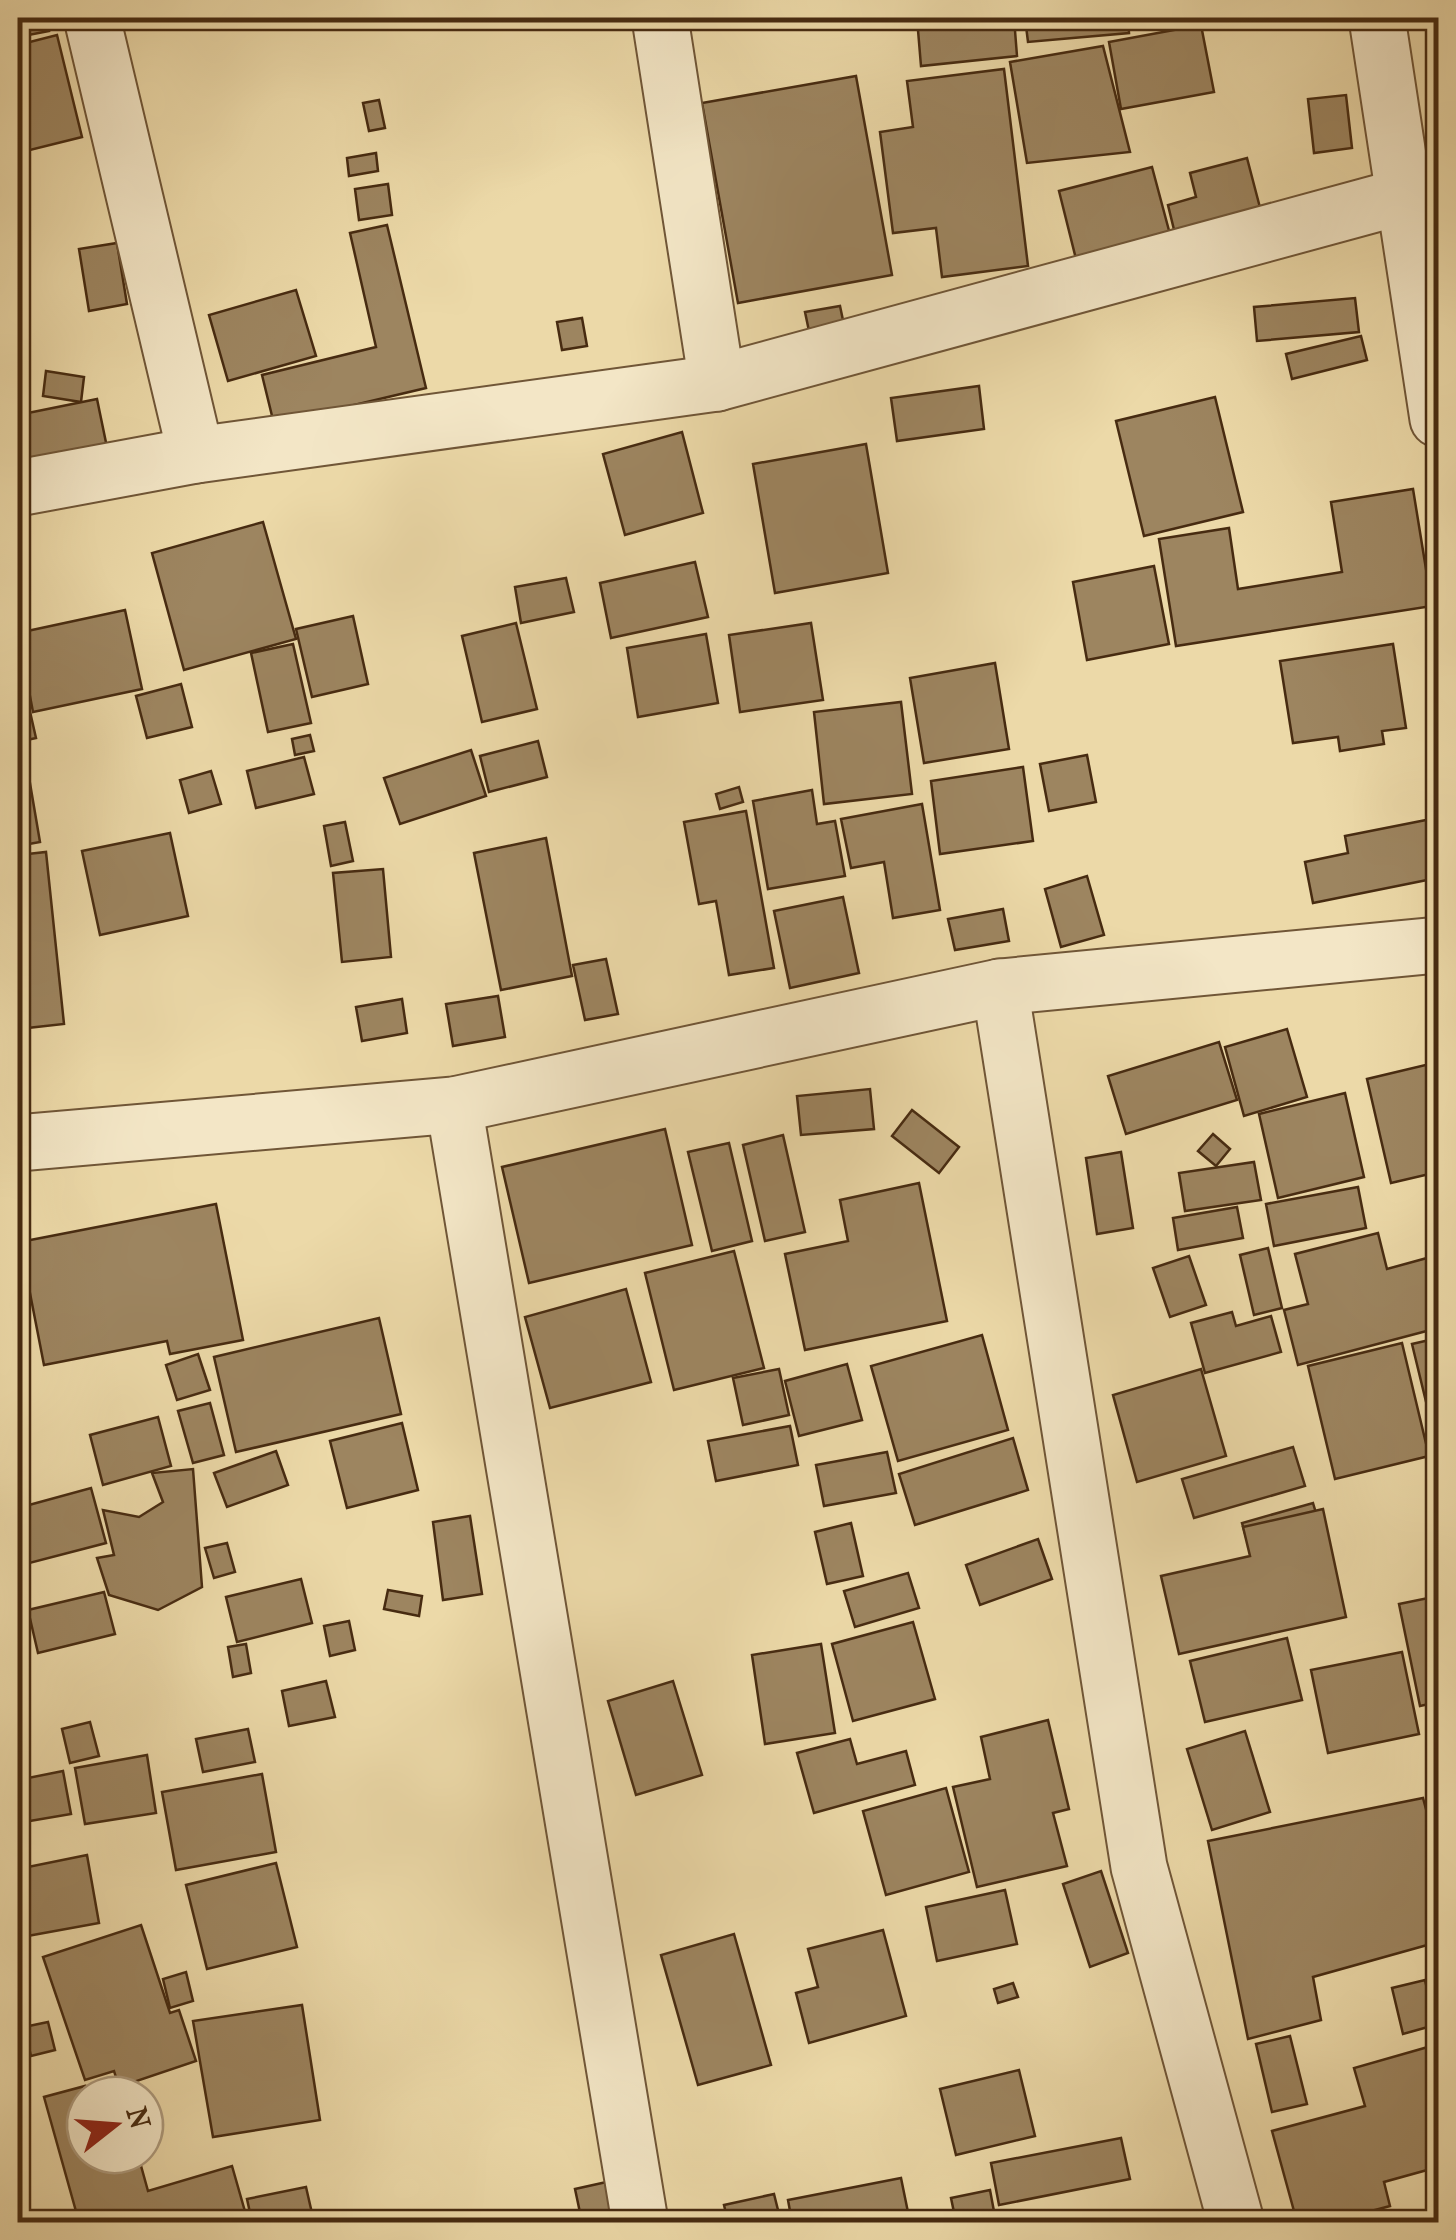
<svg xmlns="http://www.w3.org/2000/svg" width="1456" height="2240" font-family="'IM FELL French Canon',serif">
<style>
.building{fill:#9d8560;stroke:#472b11;stroke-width:2.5}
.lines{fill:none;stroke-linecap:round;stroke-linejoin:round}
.street-casing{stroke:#705637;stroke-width:59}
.street{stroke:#f3e6c6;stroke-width:55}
</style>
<rect width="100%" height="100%" fill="#ecd9a8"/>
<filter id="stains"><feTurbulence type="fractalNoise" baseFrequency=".002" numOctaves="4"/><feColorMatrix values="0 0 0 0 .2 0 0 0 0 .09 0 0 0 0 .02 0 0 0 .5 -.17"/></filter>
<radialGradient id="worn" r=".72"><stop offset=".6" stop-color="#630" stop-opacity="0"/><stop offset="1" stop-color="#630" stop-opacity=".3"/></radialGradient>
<!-- building -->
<g class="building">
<polygon points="18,18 46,18 49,31 18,37"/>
<polygon points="917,18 1014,18 1017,56 921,66"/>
<polygon points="1025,18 1128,18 1129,33 1028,42"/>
<polygon points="1201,25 1214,92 1121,109 1109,42"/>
<polygon points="57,35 82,137 18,153 18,45"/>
<polygon points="1103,46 1130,152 1027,163 1010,62"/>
<polygon points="1004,69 1028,266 942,277 936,228 893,233 880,132 913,127 907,81"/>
<polygon points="856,76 892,275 738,303 702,103"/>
<polygon points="1346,95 1352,148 1314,153 1308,99"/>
<polygon points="379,100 385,128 369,131 363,103"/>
<polygon points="376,153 378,171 349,176 347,158"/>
<polygon points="1247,158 1263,219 1177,242 1168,205 1196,197 1190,173"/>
<polygon points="1152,167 1171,238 1077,263 1059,191"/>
<polygon points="388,184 392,215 359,220 355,189"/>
<polygon points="387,225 426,388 274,424 262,375 376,347 350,233"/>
<polygon points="117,243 127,304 89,311 79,249"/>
<polygon points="296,290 316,356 228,381 209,315"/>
<polygon points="1355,298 1359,332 1257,341 1254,307"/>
<polygon points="840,306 844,325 809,331 805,312"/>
<polygon points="582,318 587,346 562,350 557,322"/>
<polygon points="1361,336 1367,360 1292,379 1286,354"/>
<polygon points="46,371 84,377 81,402 43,396"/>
<polygon points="979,386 984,429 897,441 891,398"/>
<polygon points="1215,397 1243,512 1144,536 1116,421"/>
<polygon points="97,399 109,457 27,473 18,415"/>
<polygon points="682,432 703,513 625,535 603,454"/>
<polygon points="866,444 888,573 775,593 753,464"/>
<polygon points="1413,489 1432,606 1176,646 1159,539 1229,528 1238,589 1342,572 1331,502"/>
<polygon points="263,522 296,639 184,670 152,553"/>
<polygon points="695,562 708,617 611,638 600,583"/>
<polygon points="1154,566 1169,644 1087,660 1073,582"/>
<polygon points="566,578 574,612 521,623 515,587"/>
<polygon points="125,610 142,689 33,712 18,633"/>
<polygon points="353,616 368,684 312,697 296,629"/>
<polygon points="516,623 537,709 482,722 462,636"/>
<polygon points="811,623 823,700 740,712 729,635"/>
<polygon points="706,634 718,703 638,717 627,648"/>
<polygon points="293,644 311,723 268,732 251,653"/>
<polygon points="1393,644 1406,728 1382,731 1384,744 1340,751 1338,737 1293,743 1280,661"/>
<polygon points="995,663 1009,749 924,763 910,678"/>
<polygon points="181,684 192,727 147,738 136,696"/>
<polygon points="26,694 36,738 18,742 18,696"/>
<polygon points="901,702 912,794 824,804 814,712"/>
<polygon points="310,735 314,751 295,755 292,739"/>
<polygon points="538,741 547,777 489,792 480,756"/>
<polygon points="24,748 40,842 18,846 18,749"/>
<polygon points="471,750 486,796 400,824 384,778"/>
<polygon points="1087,755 1096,802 1049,811 1040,764"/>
<polygon points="304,757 314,794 256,808 247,771"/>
<polygon points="1023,767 1033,841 940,854 931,781"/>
<polygon points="211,771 221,804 189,813 180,780"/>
<polygon points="739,787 743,802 720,809 716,794"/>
<polygon points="812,790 817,824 835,821 845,876 768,889 753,801"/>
<polygon points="922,804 940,910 893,918 884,862 851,868 841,819"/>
<polygon points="746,811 774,968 729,975 716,901 699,904 684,822"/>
<polygon points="1426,820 1437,878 1313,903 1305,862 1348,853 1345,836"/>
<polygon points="345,822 353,861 331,866 324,826"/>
<polygon points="170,833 188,916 100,935 82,851"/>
<polygon points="546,838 572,976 501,990 474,853"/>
<polygon points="46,852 64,1024 18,1029 18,855"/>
<polygon points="383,869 391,957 342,962 333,873"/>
<polygon points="1087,876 1104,935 1061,947 1045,889"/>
<polygon points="843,897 859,973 790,988 774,911"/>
<polygon points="1003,909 1009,941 955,950 948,919"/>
<polygon points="606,959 618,1014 585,1020 573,965"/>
<polygon points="498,996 505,1037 453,1046 446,1004"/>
<polygon points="402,999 407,1033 362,1041 356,1007"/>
<polygon points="1287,1029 1307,1097 1244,1116 1225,1047"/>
<polygon points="1219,1042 1237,1100 1126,1134 1108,1076"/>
<polygon points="1438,1062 1438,1172 1391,1183 1367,1079"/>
<polygon points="870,1089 874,1129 801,1135 797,1096"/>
<polygon points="1345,1093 1364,1177 1278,1198 1259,1114"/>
<polygon points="912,1110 959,1147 939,1173 892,1136"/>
<polygon points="665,1129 692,1245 529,1283 502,1167"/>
<polygon points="1213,1134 1230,1149 1216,1166 1198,1151"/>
<polygon points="783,1135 805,1232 765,1241 743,1145"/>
<polygon points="729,1143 752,1241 712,1251 688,1152"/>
<polygon points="1121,1152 1133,1228 1097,1234 1086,1158"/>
<polygon points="1254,1162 1261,1200 1185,1211 1179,1173"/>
<polygon points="919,1183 947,1321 805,1350 785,1254 848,1241 840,1200"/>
<polygon points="1358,1187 1366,1228 1274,1246 1266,1204"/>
<polygon points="216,1204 243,1340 170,1354 167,1341 44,1365 20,1242"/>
<polygon points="1237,1207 1243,1238 1178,1250 1173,1218"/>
<polygon points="1378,1233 1387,1269 1438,1255 1438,1328 1298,1365 1284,1310 1308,1304 1295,1254"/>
<polygon points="1268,1248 1282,1308 1254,1315 1240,1255"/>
<polygon points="734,1251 764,1368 674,1390 645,1273"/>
<polygon points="1189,1256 1206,1305 1170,1317 1153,1268"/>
<polygon points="626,1289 651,1382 550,1408 525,1317"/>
<polygon points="1232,1312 1236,1326 1271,1316 1281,1352 1205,1373 1191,1323"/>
<polygon points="379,1318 401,1414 236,1452 214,1357"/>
<polygon points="982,1335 1008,1430 898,1461 871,1366"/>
<polygon points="1438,1338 1438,1412 1429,1414 1412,1344"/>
<polygon points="1402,1343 1429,1456 1335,1479 1308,1366"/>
<polygon points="198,1354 210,1390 177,1400 166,1365"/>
<polygon points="847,1364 862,1420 799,1436 785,1381"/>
<polygon points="779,1369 789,1415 743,1425 733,1378"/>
<polygon points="1201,1369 1226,1456 1137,1482 1113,1395"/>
<polygon points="210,1403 224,1455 193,1463 178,1411"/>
<polygon points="158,1417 171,1466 103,1485 90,1435"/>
<polygon points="402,1423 418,1490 347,1508 330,1441"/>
<polygon points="790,1426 798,1465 716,1481 708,1441"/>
<polygon points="1013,1438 1028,1490 915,1525 899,1474"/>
<polygon points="1293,1447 1305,1486 1194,1518 1182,1479"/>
<polygon points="276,1451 288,1485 227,1507 214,1473"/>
<polygon points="887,1452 896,1493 824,1506 816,1465"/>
<polygon points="193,1469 202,1587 158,1610 109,1595 97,1558 114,1555 103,1510 139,1517 163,1502 152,1473"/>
<polygon points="91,1488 106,1543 18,1566 18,1508"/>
<polygon points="1313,1503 1321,1530 1250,1551 1242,1523"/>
<polygon points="1323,1509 1346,1617 1179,1654 1161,1576 1250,1556 1243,1527"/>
<polygon points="470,1516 482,1594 443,1600 433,1522"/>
<polygon points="851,1523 863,1576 827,1584 815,1532"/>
<polygon points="1038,1539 1052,1579 980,1605 966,1565"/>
<polygon points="227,1543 235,1572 214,1578 205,1548"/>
<polygon points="908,1573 919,1608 855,1627 844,1591"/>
<polygon points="301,1579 312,1623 237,1642 226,1597"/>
<polygon points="388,1590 422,1596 419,1616 384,1609"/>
<polygon points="104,1592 115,1634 38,1653 28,1610"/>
<polygon points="1438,1596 1438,1702 1420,1706 1399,1604"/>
<polygon points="349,1621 355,1650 330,1656 324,1626"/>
<polygon points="913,1622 935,1699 853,1721 832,1644"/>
<polygon points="1287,1638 1302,1700 1205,1722 1190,1661"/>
<polygon points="246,1644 251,1673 233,1677 228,1647"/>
<polygon points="821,1644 835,1733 765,1744 752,1655"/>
<polygon points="1402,1652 1419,1734 1328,1753 1311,1670"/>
<polygon points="326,1681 335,1717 289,1726 282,1691"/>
<polygon points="673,1681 702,1775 636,1795 608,1701"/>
<polygon points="1048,1720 1069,1809 1053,1813 1067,1866 977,1887 953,1787 990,1779 981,1737"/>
<polygon points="90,1722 99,1756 70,1763 62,1729"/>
<polygon points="248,1729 255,1762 203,1772 196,1739"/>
<polygon points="1245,1731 1270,1812 1212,1830 1187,1749"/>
<polygon points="850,1739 857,1764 906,1751 915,1785 814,1813 797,1753"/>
<polygon points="147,1755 156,1813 85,1824 75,1768"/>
<polygon points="63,1771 71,1814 18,1823 18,1780"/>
<polygon points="262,1774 276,1852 176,1870 162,1792"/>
<polygon points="946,1788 969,1872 886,1895 863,1811"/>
<polygon points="1423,1798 1438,1854 1438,1942 1313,1977 1321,2020 1248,2039 1208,1841"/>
<polygon points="87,1855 99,1923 22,1937 18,1869"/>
<polygon points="276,1863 297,1947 207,1969 186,1885"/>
<polygon points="1101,1871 1128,1953 1090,1967 1063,1884"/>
<polygon points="1005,1890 1017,1944 937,1961 926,1907"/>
<polygon points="141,1925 170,2013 179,2010 196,2061 119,2087 114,2071 85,2080 43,1957"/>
<polygon points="883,1930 906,2016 809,2043 796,1993 818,1987 808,1949"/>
<polygon points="734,1934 771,2065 698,2085 661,1955"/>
<polygon points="186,1972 193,2001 170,2008 163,1979"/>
<polygon points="1425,1980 1435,2025 1403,2034 1392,1988"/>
<polygon points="1013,1983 1018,1997 998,2003 994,1989"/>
<polygon points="302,2005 320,2120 213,2137 193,2021"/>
<polygon points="48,2022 55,2050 31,2056 24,2027"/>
<polygon points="1290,2036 1307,2104 1272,2112 1256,2044"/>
<polygon points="1435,2045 1438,2167 1384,2182 1390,2206 1330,2222 1297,2222 1272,2131 1365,2106 1354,2068"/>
<polygon points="1019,2070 1035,2136 956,2155 940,2089"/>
<polygon points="85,2086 85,2155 138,2155 148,2191 232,2166 248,2222 79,2222 44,2097"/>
<polygon points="1121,2138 1130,2179 999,2205 991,2163"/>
<polygon points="901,2178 910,2222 792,2222 788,2200"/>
<polygon points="620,2179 630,2222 582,2222 575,2189"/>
<polygon points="306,2187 314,2222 252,2222 247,2199"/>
<polygon points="990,2190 996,2222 956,2222 951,2198"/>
<polygon points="774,2194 781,2222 728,2222 724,2205"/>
</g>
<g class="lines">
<defs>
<g id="street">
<polyline points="92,18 196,455"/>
<polyline points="660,18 717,383"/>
<polyline points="1377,18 1438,419"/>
<polyline points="18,488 196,455 717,383 1404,196 1438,193"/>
<polyline points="1000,987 1139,1867 1236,2222"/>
<polyline points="454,1105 640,2222"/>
<polyline points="18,1143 454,1105 1000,987 1438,945"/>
</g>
</defs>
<!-- street casing -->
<use href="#street" class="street-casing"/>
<!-- street -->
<use href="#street" class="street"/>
</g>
<!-- margin -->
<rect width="1456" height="2240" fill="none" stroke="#ecd9a8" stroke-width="60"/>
<rect x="20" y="20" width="1416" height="2200" fill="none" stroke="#472b11" stroke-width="5"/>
<rect x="30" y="30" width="1396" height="2180" fill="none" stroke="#472b11" stroke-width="2.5"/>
<!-- north arrow -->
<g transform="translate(115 2125) rotate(73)"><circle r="48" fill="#f3e6c6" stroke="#ae9b7e" stroke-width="2.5"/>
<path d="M0-8L18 38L0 25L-18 38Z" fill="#8f2418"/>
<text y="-15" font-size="28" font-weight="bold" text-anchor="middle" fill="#472b11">N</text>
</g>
<rect width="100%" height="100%" filter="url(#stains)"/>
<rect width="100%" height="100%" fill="url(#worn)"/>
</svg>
